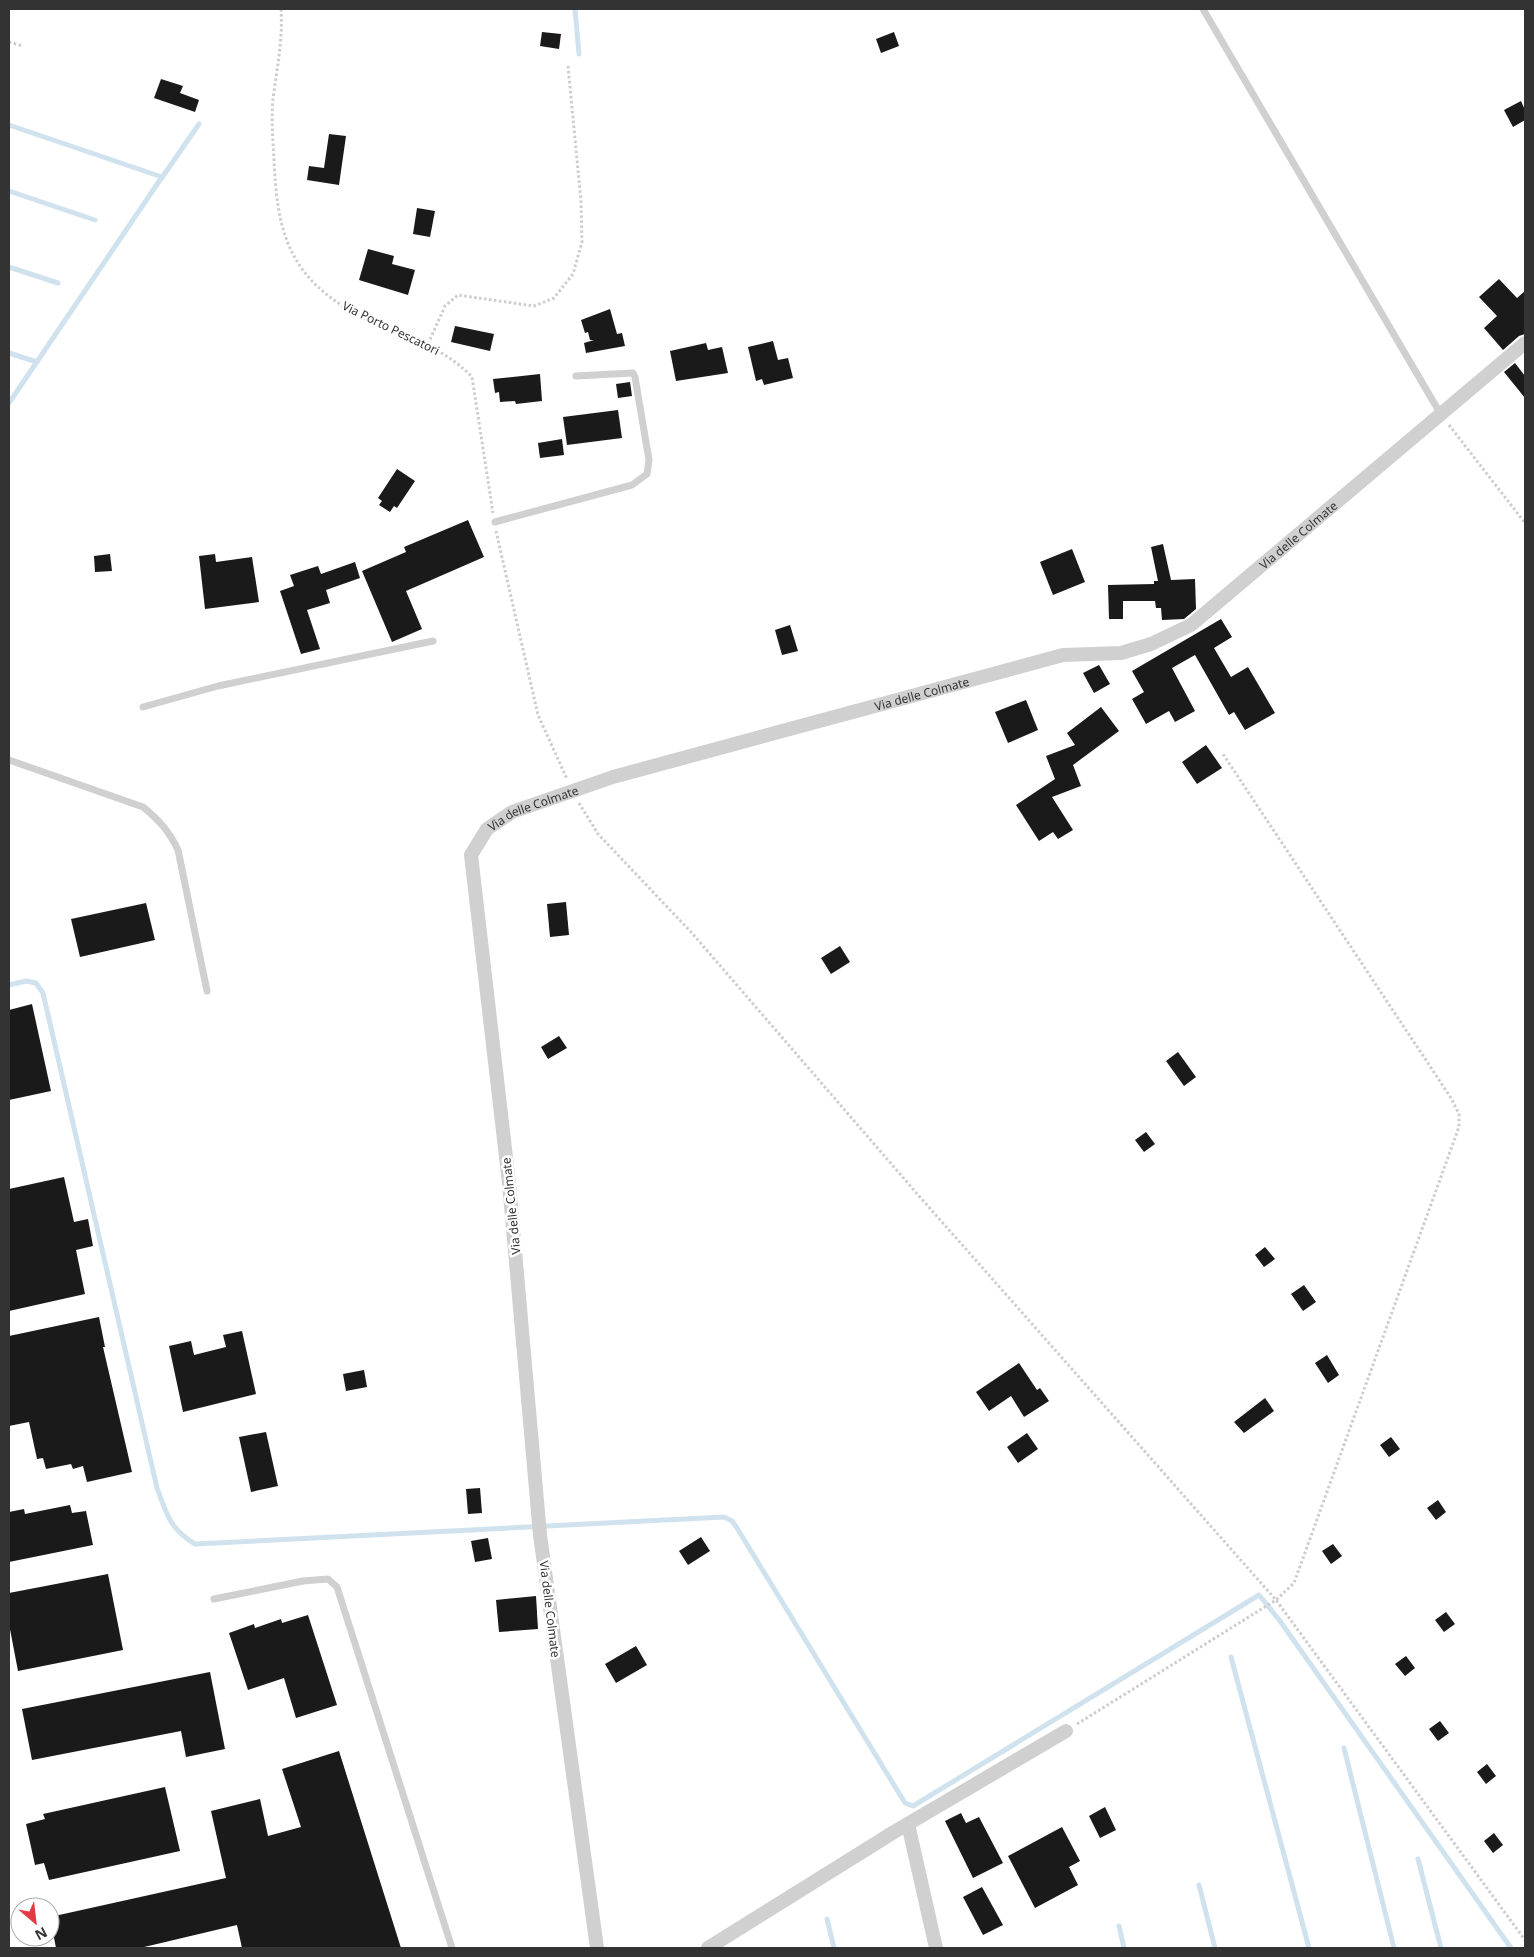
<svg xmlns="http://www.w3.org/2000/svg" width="1534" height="1957" font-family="'Noto Sans',sans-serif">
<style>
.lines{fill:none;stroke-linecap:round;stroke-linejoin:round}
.stream{stroke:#cfe2ee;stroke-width:5}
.building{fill:#1a1a1a}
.path{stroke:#cdcdcd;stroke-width:3;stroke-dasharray:2.5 2.5;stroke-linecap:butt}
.service{stroke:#d0d0d0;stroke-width:7}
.minor{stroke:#d0d0d0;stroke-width:14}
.labels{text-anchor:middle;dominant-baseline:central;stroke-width:5;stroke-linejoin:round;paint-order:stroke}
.street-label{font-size:12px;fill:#333;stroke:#fff}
</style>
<rect width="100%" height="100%" fill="#fff"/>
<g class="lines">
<!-- stream -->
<g class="stream">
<polyline points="575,9 579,54"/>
<polyline points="9,125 162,177 9,403"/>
<polyline points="161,179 199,124"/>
<polyline points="9,191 95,220"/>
<polyline points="9,267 58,283"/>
<polyline points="9,353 37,362"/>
<path d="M 9,985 L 26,981 L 36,983 L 43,993 L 157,1488 C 167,1515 170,1529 195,1544 L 724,1517 L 732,1521 L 737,1528 L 905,1803 L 913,1806 L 1259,1595 L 1280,1621 L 1511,1948"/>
<polyline points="1231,1657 1309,1948"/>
<polyline points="1344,1748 1394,1948"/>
<polyline points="1418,1859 1441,1948"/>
<polyline points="1199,1885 1215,1948"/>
<polyline points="827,1919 834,1948"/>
<polyline points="1119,1926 1124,1948"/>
</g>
</g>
<!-- building -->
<g class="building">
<polygon points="542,32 561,34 559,49 540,46"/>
<polygon points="894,32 899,46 881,53 876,39"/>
<polygon points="161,79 183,86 180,93 199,100 195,112 154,98"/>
<polygon points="1521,101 1525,110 1525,120 1513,127 1504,110"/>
<polygon points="329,134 346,136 339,185 307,180 309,166 324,168"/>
<polygon points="417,208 435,211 430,237 413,234"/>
<polygon points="368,249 394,256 392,264 415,270 408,295 359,280"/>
<polygon points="1499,279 1517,298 1525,291 1525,334 1519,336 1503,350 1484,328 1497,316 1479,297"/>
<polygon points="610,309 617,334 622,333 625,346 586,353 584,343 594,340 590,340 588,332 585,333 581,320"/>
<polygon points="455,326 494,334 490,351 451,342"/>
<polygon points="773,341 778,360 788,358 793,378 764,385 762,379 756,381 748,347"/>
<polygon points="706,343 708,350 722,347 728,373 676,381 670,351"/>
<polygon points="1515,363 1525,376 1525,398 1504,372"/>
<polygon points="540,374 542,401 516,404 515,401 500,402 499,392 495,393 493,379"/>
<polygon points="630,382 632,396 618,398 616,384"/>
<polygon points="618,410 622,438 567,445 563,417"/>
<polygon points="562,439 564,455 540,458 538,443"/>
<polygon points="397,469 415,481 397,508 394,506 390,512 379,505 382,501 378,498"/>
<polygon points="468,520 484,557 406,591 422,629 392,642 362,571 406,552 404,547"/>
<polygon points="1163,544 1171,580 1195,579 1196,609 1184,619 1162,620 1161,608 1156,608 1155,601 1123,601 1123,619 1109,619 1108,585 1154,584 1154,581 1158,581 1151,547"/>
<polygon points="1072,549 1085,582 1053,595 1040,562"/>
<polygon points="110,554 112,571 95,572 94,556"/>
<polygon points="215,554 216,562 252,557 259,602 205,609 199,556"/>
<polygon points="355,562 360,578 326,590 330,603 307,610 320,649 301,654 280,591 294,586 290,575 318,566 321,574"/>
<polygon points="1221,619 1232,637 1214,648 1231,677 1248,667 1275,713 1245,730 1234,712 1229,715 1195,655 1172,668 1195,711 1175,722 1169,711 1146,724 1132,699 1144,692 1132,671"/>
<polygon points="790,625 798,651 782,655 775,630"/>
<polygon points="1099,665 1110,684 1094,693 1083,673"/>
<polygon points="1026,700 1038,730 1008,743 995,712"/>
<polygon points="1101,707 1119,731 1073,765 1081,786 1052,797 1073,830 1058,839 1053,832 1039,841 1016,805 1055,779 1046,756 1075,745 1067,733"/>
<polygon points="1206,745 1222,768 1197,784 1182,762"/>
<polygon points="566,902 569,935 550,937 547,904"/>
<polygon points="146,903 155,940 80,957 71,919"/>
<polygon points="840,946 850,962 831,974 821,958"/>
<polygon points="32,1004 51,1091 9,1100 9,1010"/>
<polygon points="559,1036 567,1048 548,1059 541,1047"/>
<polygon points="1178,1052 1196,1077 1184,1086 1166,1061"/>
<polygon points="1146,1132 1155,1144 1144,1152 1135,1140"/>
<polygon points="64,1177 74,1222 88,1219 93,1246 76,1250 85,1294 9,1311 9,1189"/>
<polygon points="1265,1247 1275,1259 1264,1267 1255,1255"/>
<polygon points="1304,1285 1316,1302 1303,1311 1291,1294"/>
<polygon points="99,1317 105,1347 103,1347 132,1472 87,1482 83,1466 73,1469 71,1464 46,1469 43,1458 37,1459 29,1422 9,1426 9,1336"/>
<polygon points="242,1331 256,1394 183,1412 169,1346 191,1341 194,1355 226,1347 223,1335"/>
<polygon points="1327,1355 1339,1375 1328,1383 1315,1363"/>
<polygon points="1019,1363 1037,1390 1040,1388 1049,1401 1024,1417 1011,1396 989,1411 976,1392"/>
<polygon points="364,1370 367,1387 346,1391 343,1374"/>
<polygon points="1265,1398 1274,1411 1244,1433 1234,1422"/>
<polygon points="266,1432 278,1486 251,1492 239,1437"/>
<polygon points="1027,1433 1038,1449 1018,1463 1007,1447"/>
<polygon points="1391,1437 1400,1449 1389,1457 1380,1445"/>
<polygon points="480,1488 482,1513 468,1514 466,1489"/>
<polygon points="1438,1500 1446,1512 1436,1520 1427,1508"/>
<polygon points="70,1505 72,1513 86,1511 93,1545 9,1562 9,1512 24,1509 25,1514"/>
<polygon points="701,1537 710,1551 688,1565 679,1551"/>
<polygon points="488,1538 492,1559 475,1562 471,1541"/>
<polygon points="1333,1544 1342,1556 1331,1564 1322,1551"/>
<polygon points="108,1574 123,1650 18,1671 9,1624 9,1593"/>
<polygon points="536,1596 538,1629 499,1632 496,1600"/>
<polygon points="1446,1612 1455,1624 1444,1632 1435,1620"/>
<polygon points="308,1615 337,1705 296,1718 284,1678 248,1690 229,1633 254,1624 255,1628 281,1619 282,1623"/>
<polygon points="636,1646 647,1665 616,1683 605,1664"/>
<polygon points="1406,1656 1415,1668 1405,1676 1395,1664"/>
<polygon points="210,1672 225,1749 186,1757 181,1731 32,1760 22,1709"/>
<polygon points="1440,1721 1449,1733 1438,1741 1429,1729"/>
<polygon points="339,1751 401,1948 242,1948 237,1925 140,1948 56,1948 50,1917 226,1878 211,1811 260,1799 268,1836 301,1827 282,1769"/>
<polygon points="1487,1764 1496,1776 1486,1784 1477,1772"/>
<polygon points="165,1787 180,1851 49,1880 44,1863 35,1865 26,1824 45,1819 43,1814"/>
<polygon points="1105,1807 1116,1830 1100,1838 1089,1816"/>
<polygon points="961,1813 966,1823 979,1817 1003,1863 973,1878 945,1821"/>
<polygon points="1062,1827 1080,1861 1069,1867 1078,1885 1035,1908 1008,1856"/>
<polygon points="1494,1833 1503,1845 1493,1853 1484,1841"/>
<polygon points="982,1887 1003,1925 983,1935 963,1897"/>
</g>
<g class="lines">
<!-- path -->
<g class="path">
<path d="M 281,9 C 283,40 277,68 273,99 C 271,119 273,140 274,160 C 277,226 286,271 346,308 C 388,334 437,340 472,377 L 493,513"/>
<polyline points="9,42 23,46"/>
<polyline points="428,344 445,306 458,295 534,306 554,298 573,274 582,242 581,201 568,66"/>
<polyline points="1449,425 1525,523"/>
<polyline points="496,531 538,715 567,779"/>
<polyline points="579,803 598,834 691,932 919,1196 1276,1600 1525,1940"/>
<polyline points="1077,1724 1276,1600 1294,1583 1459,1127 1459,1114 1451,1098 1223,754"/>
</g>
<!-- service -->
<g class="service">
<polyline points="1203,9 1440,413"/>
<polyline points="495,522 632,485 647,474 649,460 635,377 633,373 576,376"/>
<polyline points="143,707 218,686 433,641"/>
<path d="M 9,760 L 143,807 C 159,820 169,831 178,850 L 207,991"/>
<polyline points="214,1599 303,1581 328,1579 337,1587 452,1948"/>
</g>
<!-- minor -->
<g class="minor">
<polyline points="908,1824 936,1948"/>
<path id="s1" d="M 597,1948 L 540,1535 L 509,1183 L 471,855 L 487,829 L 512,812 L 613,777 L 1063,655 L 1121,653 L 1151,644 L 1191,625 L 1525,343"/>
<polyline points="708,1948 894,1832 1066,1731"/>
</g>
</g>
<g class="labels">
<!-- street labels -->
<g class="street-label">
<text transform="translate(391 328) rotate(26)">Via Porto Pescatori</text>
<text stroke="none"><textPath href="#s1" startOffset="2008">Via delle Colmate</textPath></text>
<text stroke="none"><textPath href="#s1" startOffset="1588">Via delle Colmate</textPath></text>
<text stroke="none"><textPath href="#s1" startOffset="1182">Via delle Colmate</textPath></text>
<text transform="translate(511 1206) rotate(-96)">Via delle Colmate</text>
<text transform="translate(550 1609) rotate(83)">Via delle Colmate</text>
</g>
</g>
<!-- border -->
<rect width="1534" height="1957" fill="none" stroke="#333333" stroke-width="20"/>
<!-- north arrow -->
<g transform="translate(35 1922) rotate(152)"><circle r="24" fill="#ffffff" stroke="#adadad"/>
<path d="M0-4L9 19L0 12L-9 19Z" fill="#e63946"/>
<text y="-8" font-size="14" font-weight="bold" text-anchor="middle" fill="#333333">N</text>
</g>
</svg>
